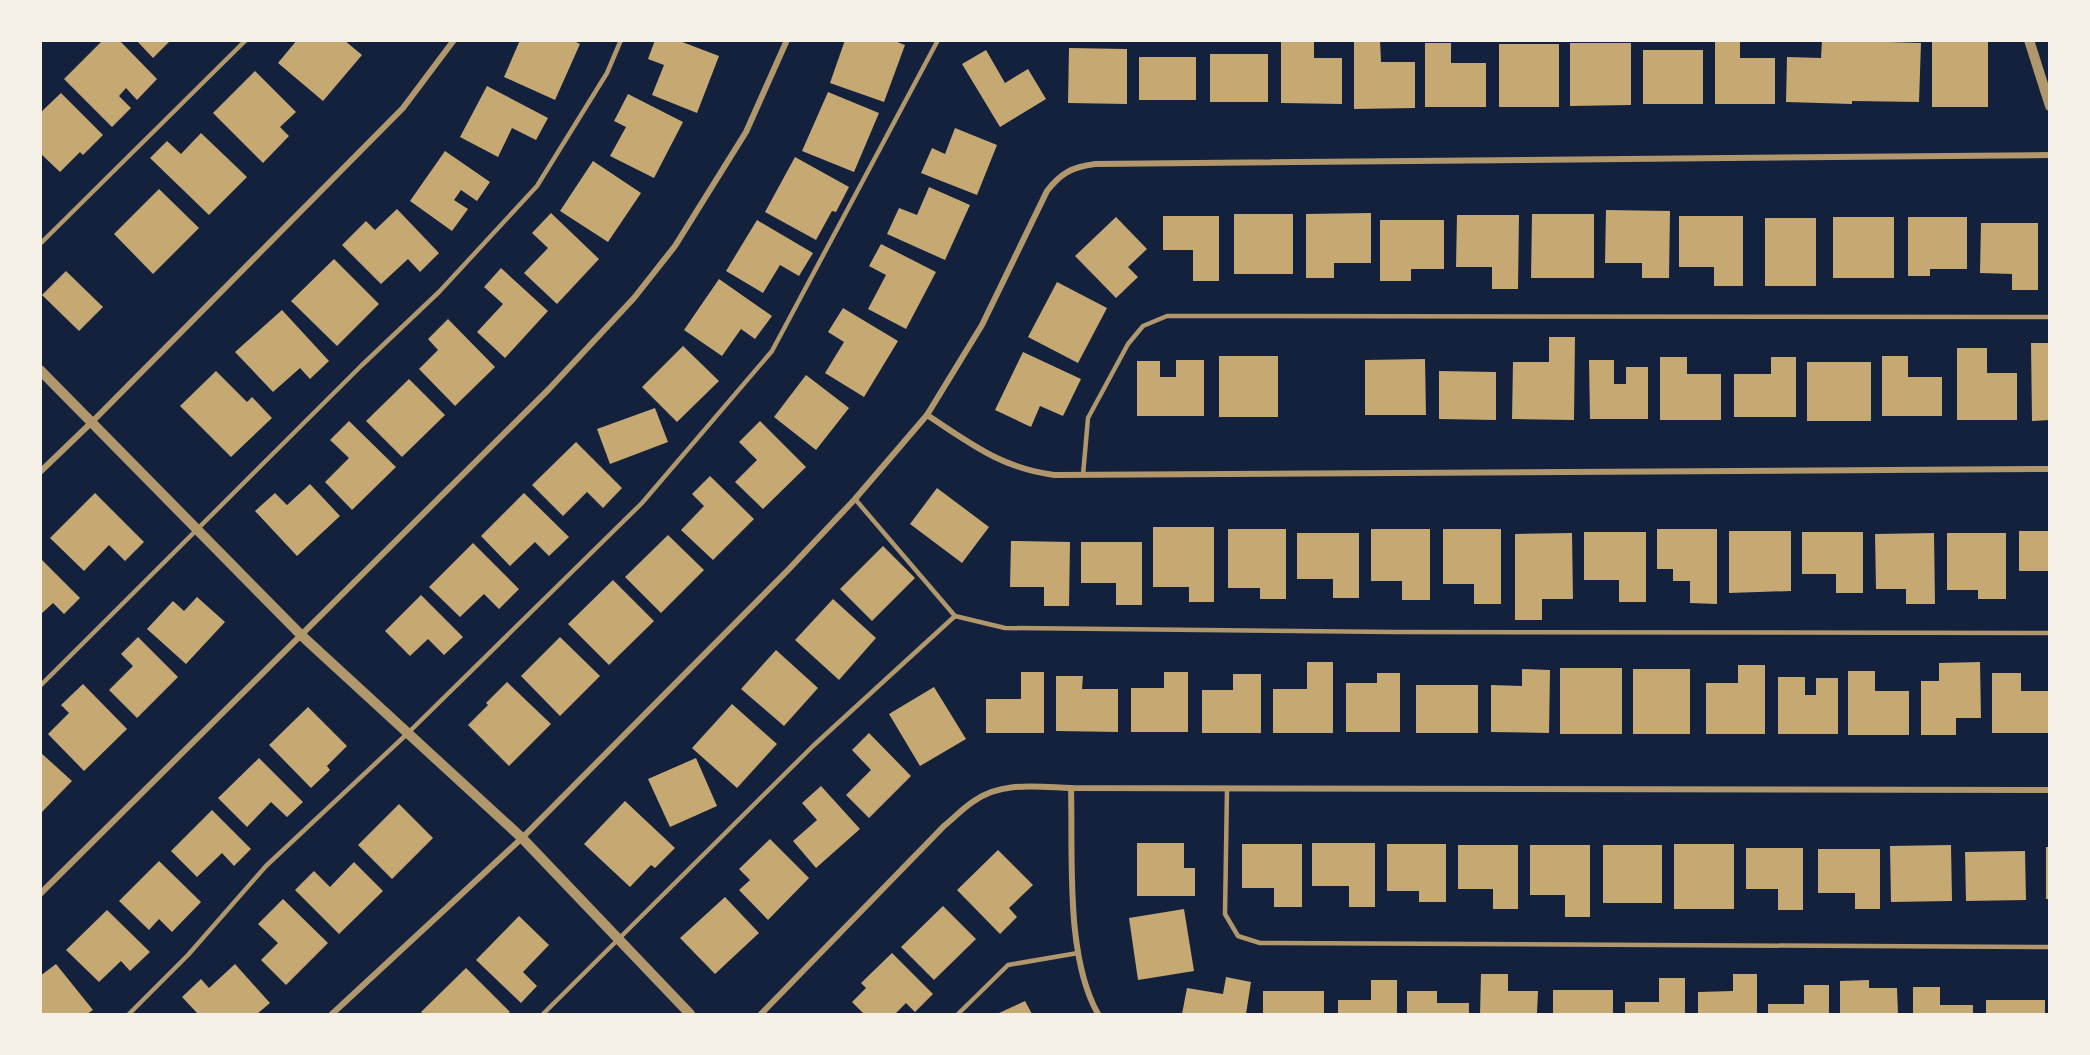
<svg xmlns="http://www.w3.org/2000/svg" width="2090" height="1055" font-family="'Alegreya Sans',sans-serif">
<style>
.building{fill:#c6a872}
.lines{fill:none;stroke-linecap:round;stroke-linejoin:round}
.service{stroke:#b1986c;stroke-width:4.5}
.minor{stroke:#b1986c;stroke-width:6}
.tertiary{stroke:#b1986c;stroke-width:10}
</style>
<rect width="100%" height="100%" fill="#14213d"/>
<!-- building -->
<g class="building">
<polygon points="103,40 119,40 157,79 137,100 126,88 119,96 131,108 112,127 64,79"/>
<polygon points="136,40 171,40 153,58"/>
<polygon points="297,40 344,40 362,55 323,101 278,63"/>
<polygon points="520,40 572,40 580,44 555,100 504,77"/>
<polygon points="655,40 677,40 719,56 697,113 652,95 664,65 648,59"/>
<polygon points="845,40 892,40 905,45 884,102 830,83"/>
<polygon points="1281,40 1314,40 1314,58 1342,58 1342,104 1281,103"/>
<polygon points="1354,40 1380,40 1381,62 1415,62 1415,108 1354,109"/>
<polygon points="1715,40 1740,40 1740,58 1775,58 1775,104 1715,104"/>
<polygon points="1822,40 1921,43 1919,102 1852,101 1852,104 1786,102 1787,57 1821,58"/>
<rect x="1932" y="40" width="56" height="67"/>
<polygon points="1425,43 1451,43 1451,63 1486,63 1486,107 1425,107"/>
<polygon points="1570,43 1631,43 1631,105 1570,106"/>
<rect x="1499" y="44" width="60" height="63"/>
<polygon points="1069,48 1127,49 1127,104 1068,103"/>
<polygon points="986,50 1005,83 1028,69 1046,99 1000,127 962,64"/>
<rect x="1643" y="50" width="60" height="54"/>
<rect x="1210" y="54" width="58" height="48"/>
<rect x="1139" y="57" width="57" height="43"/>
<polygon points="255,71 296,112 280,127 289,136 263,163 213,113"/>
<polygon points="487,86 548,118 536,140 512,128 498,157 460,137"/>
<polygon points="828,92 879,113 854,172 802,151"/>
<polygon points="61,93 103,135 83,155 80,152 60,172 40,153 40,113"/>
<polygon points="628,94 683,122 654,178 610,156 626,127 614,121"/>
<polygon points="955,128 997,145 977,195 921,173 932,148 945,154"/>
<polygon points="201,133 247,177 209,215 150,158 167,141 181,154"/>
<polygon points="445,151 490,182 477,201 461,190 454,200 468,209 452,231 410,201"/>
<polygon points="795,157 849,187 836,212 832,211 816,240 765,212"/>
<polygon points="593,161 641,193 608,242 560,211"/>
<polygon points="929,187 970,205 945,260 887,234 899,208 917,215"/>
<polygon points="159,189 199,228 153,274 114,234"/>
<polygon points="397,209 439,253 420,272 408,259 381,284 342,245 366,221 375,230"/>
<polygon points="1606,210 1670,211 1669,278 1642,278 1642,263 1605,263"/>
<polygon points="551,213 599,259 557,304 524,273 548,248 532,233"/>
<polygon points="1371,213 1371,263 1334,263 1334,278 1306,278 1306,214"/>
<rect x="1234" y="214" width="59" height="60"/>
<polygon points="1532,214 1594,214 1594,278 1531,278"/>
<polygon points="1457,215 1519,215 1518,289 1492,289 1492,267 1456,267"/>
<polygon points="1163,216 1219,216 1219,281 1193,281 1193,250 1163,250"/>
<polygon points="1679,216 1743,216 1743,286 1714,286 1714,267 1679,267"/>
<polygon points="1116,217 1147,249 1128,267 1138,277 1116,298 1075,256"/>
<rect x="1833" y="217" width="61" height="61"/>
<polygon points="1908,217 1967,217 1967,269 1930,269 1930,276 1908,276"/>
<rect x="1765" y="218" width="51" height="68"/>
<polygon points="757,220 813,253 799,276 780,265 763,293 726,271"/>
<polygon points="1380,220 1444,220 1444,269 1411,269 1411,281 1380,281"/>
<polygon points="1981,223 2038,223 2038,290 2012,290 2012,274 1980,273"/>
<polygon points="881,244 936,272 906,329 868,309 886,275 869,266"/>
<polygon points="334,259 379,304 337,346 291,301"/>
<polygon points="501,268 548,311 505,358 477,332 503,304 484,287"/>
<polygon points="66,271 103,307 79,331 42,295"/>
<polygon points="719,279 772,316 755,339 741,329 722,356 684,330"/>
<polygon points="1057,282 1107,308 1078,363 1028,337"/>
<polygon points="843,308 898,341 864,397 825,373 844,342 828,332"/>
<polygon points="282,310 329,361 310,379 300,368 273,392 235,352"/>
<polygon points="448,319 495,367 455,406 419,369 438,350 428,339"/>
<polygon points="1549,337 1575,337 1574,420 1512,419 1513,362 1549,362"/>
<polygon points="2031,343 2050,343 2050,420 2032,421"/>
<polygon points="683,346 719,381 677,422 642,387"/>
<polygon points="1957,348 1987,348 1987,373 2017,373 2017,420 1957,420"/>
<polygon points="1023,352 1081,379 1063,416 1040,406 1031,427 995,410"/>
<rect x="1219" y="356" width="59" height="61"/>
<polygon points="1882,356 1908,356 1908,377 1942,377 1942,416 1882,416"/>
<polygon points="1660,357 1687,357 1687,374 1721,374 1721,420 1660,420"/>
<polygon points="1771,357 1796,357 1796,417 1734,417 1734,374 1771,374"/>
<polygon points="1425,359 1426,415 1365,415 1365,360"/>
<polygon points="1176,360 1204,360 1204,416 1137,416 1137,361 1160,361 1160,377 1176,377"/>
<polygon points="1589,360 1614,360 1614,384 1626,384 1626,367 1648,367 1648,419 1590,419"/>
<rect x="1807" y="362" width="64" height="59"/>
<polygon points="216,371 247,402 252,397 272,418 231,457 180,406"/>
<polygon points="1439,371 1496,372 1496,420 1439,419"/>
<polygon points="806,375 849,408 816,450 774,417"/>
<polygon points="409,379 445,415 402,457 366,421"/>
<polygon points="655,408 668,442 610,464 597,429"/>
<polygon points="349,421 396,467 352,510 325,482 349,458 330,440"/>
<polygon points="760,421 806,467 763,509 735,482 757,460 739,442"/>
<polygon points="576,442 622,488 603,508 587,492 563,516 532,485"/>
<polygon points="710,476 754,519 713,560 681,530 704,506 692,494"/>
<polygon points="310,484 340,516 297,556 255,511 275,493 287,505"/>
<polygon points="937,488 989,527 962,563 910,524"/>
<polygon points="95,493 144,542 125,561 109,545 84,571 50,538"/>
<polygon points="524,493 569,537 549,556 535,542 510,566 481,536"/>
<polygon points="1153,527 1214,527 1214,602 1189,602 1189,587 1153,587"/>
<polygon points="1228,529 1286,529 1286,599 1260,599 1260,588 1228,588"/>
<polygon points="1371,529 1430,529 1430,600 1402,600 1402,581 1371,581"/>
<polygon points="1443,529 1501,529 1501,604 1474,604 1474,584 1443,584"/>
<polygon points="1657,529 1717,529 1717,604 1690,603 1690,581 1673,581 1673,569 1657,569"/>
<polygon points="1729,531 1791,531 1791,591 1729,593"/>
<rect x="2019" y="531" width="31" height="40"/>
<polygon points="1584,532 1646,532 1646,602 1619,602 1619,580 1584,580"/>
<polygon points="1802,532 1863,532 1863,593 1836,593 1836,574 1802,574"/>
<polygon points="1297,533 1359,533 1359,598 1333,598 1333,579 1297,579"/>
<polygon points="1572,533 1573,599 1542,599 1542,620 1515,620 1515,534"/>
<polygon points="1934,533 1935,604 1906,604 1906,589 1876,589 1875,534"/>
<polygon points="1947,533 2006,533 2006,599 1978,599 1978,590 1947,590"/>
<polygon points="668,535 704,570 661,613 625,577"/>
<polygon points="1011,541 1070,542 1069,606 1044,606 1044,587 1010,587"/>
<polygon points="1081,542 1142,542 1142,605 1116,605 1116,583 1081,583"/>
<polygon points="473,543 519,589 499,609 484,594 460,617 429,587"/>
<polygon points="883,546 915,578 872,621 840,589"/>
<polygon points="40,558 80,598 64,614 53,603 40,615"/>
<polygon points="613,580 654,621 609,665 568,624"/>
<polygon points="421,595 463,637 444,655 428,639 410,656 385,631"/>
<polygon points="197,597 225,622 186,664 147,629 173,601 184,611"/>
<polygon points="833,599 876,638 839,680 795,640"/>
<polygon points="138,637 178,677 137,718 109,690 133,666 121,654"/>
<polygon points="560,637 600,676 560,716 521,676"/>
<polygon points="776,650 818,688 784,726 741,689"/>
<polygon points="1307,662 1333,662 1333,733 1273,733 1273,689 1307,689"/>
<polygon points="1980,662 1981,718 1956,718 1956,735 1921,735 1921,681 1939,681 1939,663"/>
<polygon points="1738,665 1765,665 1765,734 1706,734 1706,683 1738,683"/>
<rect x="1560" y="668" width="62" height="66"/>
<polygon points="1522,669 1550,670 1549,733 1491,732 1491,685 1522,686"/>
<rect x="1633" y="669" width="57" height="65"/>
<polygon points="1848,671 1875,671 1875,691 1909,691 1909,735 1848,735"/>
<polygon points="1021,672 1044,672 1044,733 986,733 986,699 1021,699"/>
<polygon points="1164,672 1188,672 1188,732 1131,732 1131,688 1164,688"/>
<polygon points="1377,673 1400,673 1400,732 1346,732 1346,683 1377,683"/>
<polygon points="1992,673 2021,673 2021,691 2050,691 2050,733 1992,733"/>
<polygon points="1233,674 1261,674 1261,733 1202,733 1202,690 1233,690"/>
<polygon points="1056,676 1083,676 1082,689 1118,689 1118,732 1056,731"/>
<polygon points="1778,677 1805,677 1805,695 1816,695 1816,678 1838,678 1838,734 1778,734"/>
<polygon points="507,682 551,724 509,766 468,725 488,705 486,703"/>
<polygon points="83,684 127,729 84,771 48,734 69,713 61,705"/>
<rect x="1416" y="685" width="62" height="48"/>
<polygon points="934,687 966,739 920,766 889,714"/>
<polygon points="732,704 777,744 737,788 692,748"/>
<polygon points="308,707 347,746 327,766 330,770 311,788 269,745"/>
<polygon points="869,733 911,776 869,818 846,795 871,770 852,750"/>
<polygon points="40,752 72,781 40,814"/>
<polygon points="259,758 303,802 287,817 271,802 247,827 218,798"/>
<polygon points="696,758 717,806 670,827 648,779"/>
<polygon points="821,786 860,829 816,868 793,841 817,820 802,803"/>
<polygon points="625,801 675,848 655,868 651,865 630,887 584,844"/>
<polygon points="399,804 433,838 392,879 358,845"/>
<polygon points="212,810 251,849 234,866 222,853 197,877 171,851"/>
<polygon points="770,839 809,878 768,920 739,890 750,880 739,869"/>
<polygon points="1137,843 1184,843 1184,868 1195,868 1195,896 1137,896"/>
<polygon points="1312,843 1375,843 1375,907 1349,907 1349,886 1312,886"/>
<polygon points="1242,844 1302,844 1302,907 1274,907 1274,888 1242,888"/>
<polygon points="1387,844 1446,844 1446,902 1419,902 1419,891 1387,891"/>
<rect x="1674" y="844" width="60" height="65"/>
<polygon points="1458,845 1518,845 1518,909 1493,909 1493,889 1458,889"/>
<polygon points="1530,845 1590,845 1590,917 1565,917 1565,895 1530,895"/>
<rect x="1603" y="845" width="59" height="58"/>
<polygon points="1951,845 1952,901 1891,902 1890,846"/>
<rect x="2046" y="847" width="4" height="52"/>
<polygon points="1746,848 1803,848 1803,910 1778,910 1778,889 1746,889"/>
<polygon points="1818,849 1880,849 1880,909 1855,909 1855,893 1818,893"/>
<polygon points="998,850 1033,885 1009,908 1017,917 1000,934 957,890"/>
<polygon points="2025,851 2026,900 1966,901 1965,852"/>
<polygon points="159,861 201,902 172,932 159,919 149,930 119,901"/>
<polygon points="354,862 383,891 339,934 295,890 314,871 330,887"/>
<polygon points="725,897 759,933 715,974 680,938"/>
<polygon points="283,899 328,943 286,985 261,960 278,943 258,924"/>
<polygon points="943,906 976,939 934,980 901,947"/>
<polygon points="1184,909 1194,971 1138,980 1129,918"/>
<polygon points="107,910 150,952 130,971 121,961 99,982 66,950"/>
<polygon points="519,916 549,945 523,972 537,986 521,1003 476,960"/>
<polygon points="892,953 933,994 915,1012 906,1003 895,1014 864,1014 852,1002 866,988 861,983"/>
<polygon points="56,964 93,1010 87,1014 40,1014 40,976"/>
<polygon points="235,964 270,1003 257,1014 198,1014 182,997 201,979 209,988"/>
<polygon points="466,968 510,1012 507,1014 424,1014 421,1012"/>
<polygon points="1481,974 1508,974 1508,991 1538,991 1537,1014 1480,1014"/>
<polygon points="1733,974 1757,974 1757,1014 1698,1014 1698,992 1733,991"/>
<polygon points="1226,977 1251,982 1246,1014 1182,1014 1187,988 1223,994"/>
<polygon points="1659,978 1685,978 1685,1014 1625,1014 1625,1002 1659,1002"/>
<polygon points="1371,980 1397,980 1397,1014 1338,1014 1338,1000 1371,1000"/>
<polygon points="1869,980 1869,988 1897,988 1898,1014 1840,1014 1840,981"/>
<polygon points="1804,985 1829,985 1829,1014 1768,1014 1768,1004 1804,1004"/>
<polygon points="1913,987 1940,987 1940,1005 1973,1005 1973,1014 1913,1014"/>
<rect x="1553" y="990" width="60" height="24"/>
<rect x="1263" y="991" width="61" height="23"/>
<polygon points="1407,991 1437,991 1437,1003 1469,1003 1469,1014 1407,1014"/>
<rect x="1986" y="1000" width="59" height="14"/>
<polygon points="1025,1001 1032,1014 997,1014"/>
</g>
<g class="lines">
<!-- service -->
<g class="service">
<polyline points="40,244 246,40"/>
<polyline points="1083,475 1088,418 1128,344 1143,326 1167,316 2050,317"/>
<polyline points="855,499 955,616"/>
<polyline points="40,686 361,366 439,292 537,186 607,73 621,40"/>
<polyline points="1227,789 1225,914 1238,936 1260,943 2050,947"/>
<polyline points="129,1014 188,955 266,866 408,733 642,503 772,351 938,40"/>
<polyline points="543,1014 813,746 955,616 1005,628 1394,632 2050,633"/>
<polyline points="958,1014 1008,965 1078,953"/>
</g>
<!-- minor -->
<g class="minor">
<path d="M 927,415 C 970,443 1001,468 1054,475 L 2050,469"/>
<polyline points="40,472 93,421 403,108 454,40"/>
<path d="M 1071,788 C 1073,856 1065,956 1098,1014"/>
<polyline points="40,894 549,389 634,298 675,246 746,132 787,40"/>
<path d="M 332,1014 L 522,838 L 789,569 L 855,499 L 927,415 L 982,325 L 1047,191 C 1061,173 1072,167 1095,164 L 2050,155"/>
<path d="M 761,1014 L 944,826 C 954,818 963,808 974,801 C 1002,781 1038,787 1071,788 L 2050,790"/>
</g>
<!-- tertiary -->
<g class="tertiary">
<polyline points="2029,40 2050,106"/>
<polyline points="40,370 301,635 522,838 690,1014"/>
</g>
</g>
<!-- border -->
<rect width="2090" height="1055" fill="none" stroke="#f6f1e7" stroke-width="84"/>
</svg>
